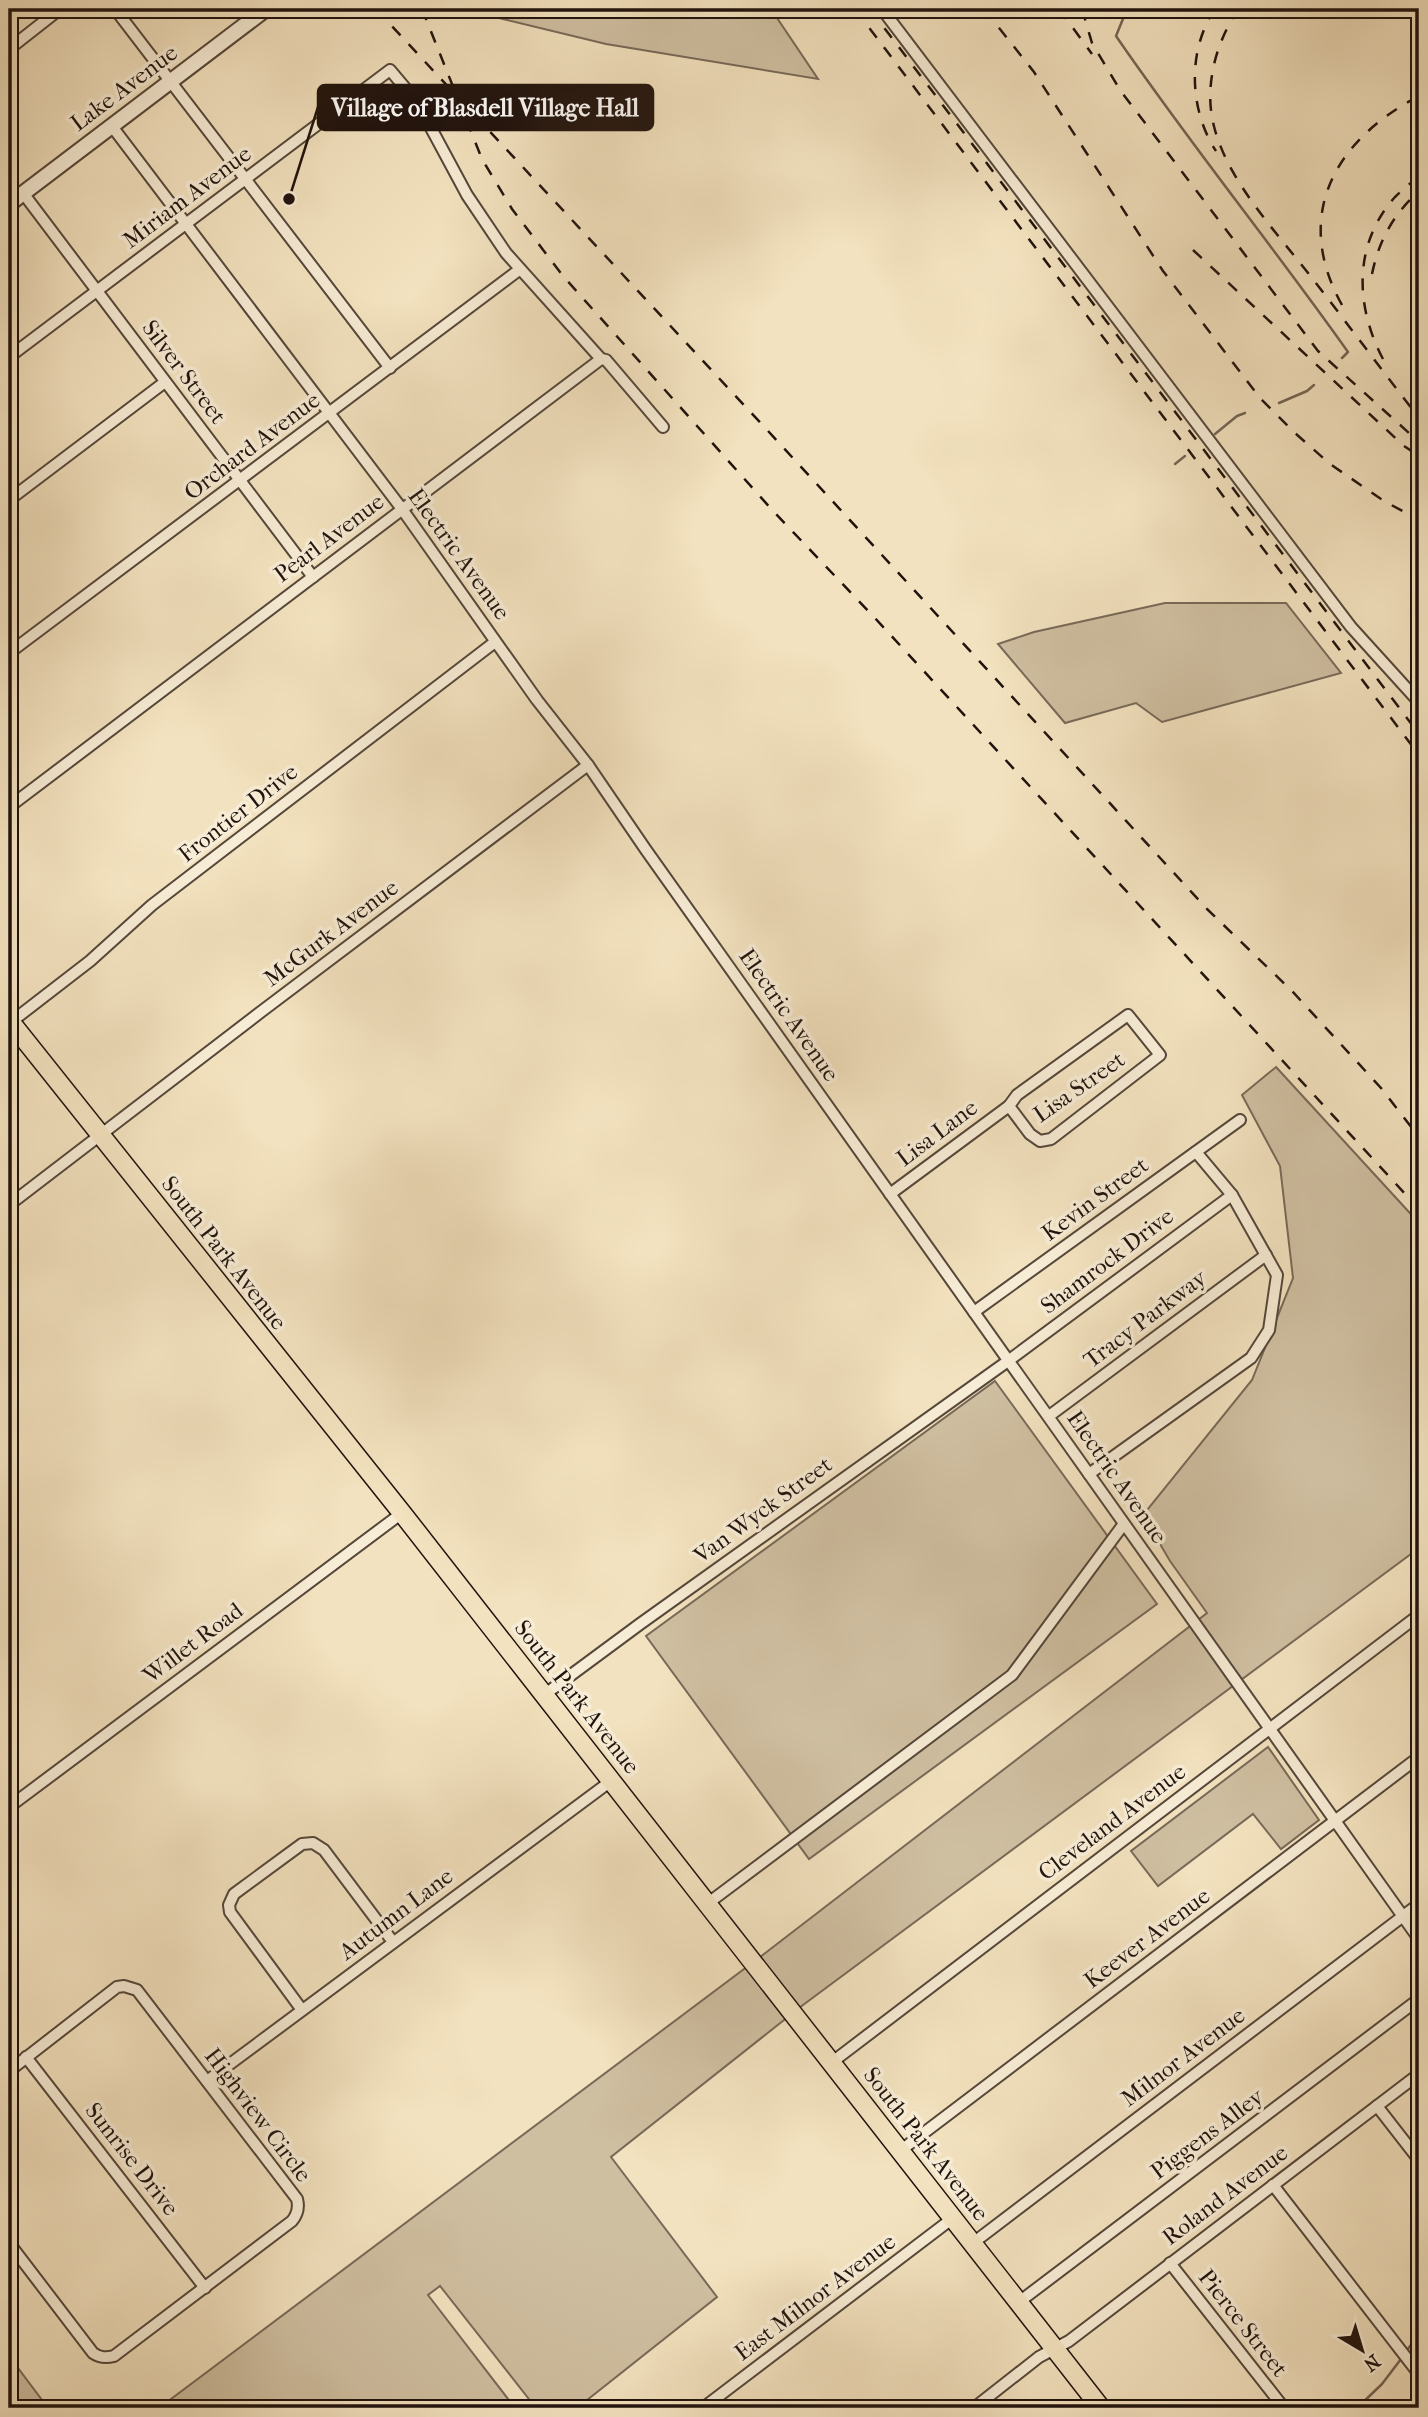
<svg xmlns="http://www.w3.org/2000/svg" width="1428" height="2417" font-family="'IM FELL French Canon',serif">
<style>
.green{fill:#cfbfa1;stroke:#786958;stroke-width:2}
.lines{fill:none;stroke-linecap:round;stroke-linejoin:round}
.stream{stroke:#736554;stroke-width:2.5}
.minor-casing{stroke:#55473a;stroke-width:14}
.tertiary-casing{stroke:#55473a;stroke-width:18}
.primary-casing{stroke:#20130e;stroke-width:21}
.minor{stroke:#f7ecd5;stroke-width:10}
.tertiary{stroke:#f7ecd5;stroke-width:14}
.primary{stroke:#f3e2bf;stroke-width:18}
.rail{stroke:#20130e;stroke-width:2.5;stroke-dasharray:12 12;stroke-linecap:butt}
.labels{text-anchor:middle;dominant-baseline:central;stroke-width:7;stroke-linejoin:round;paint-order:stroke}
.street-label{font-size:23px;fill:#20130e;stroke:#f7ecd5}
.leader{fill:none;stroke:#20130e;stroke-width:2.5}
.callout-dot{fill:#20130e;stroke:#f7ecd5;stroke-width:2.5}
.callout{fill:#20130e;stroke:#20130e;stroke-width:2.5}
.callout-label{font-size:24px;text-anchor:middle;font-weight:bold;fill:#fff}
</style>
<rect width="100%" height="100%" fill="#f3e2bf"/>
<filter id="stains"><feTurbulence type="fractalNoise" baseFrequency=".00286" numOctaves="4"/><feColorMatrix values="0 0 0 0 .2 0 0 0 0 .09 0 0 0 0 .02 0 0 0 .5 -.17"/></filter>
<radialGradient id="worn" r=".72"><stop offset=".6" stop-color="#630" stop-opacity="0"/><stop offset="1" stop-color="#630" stop-opacity=".3"/></radialGradient>
<!-- green -->
<g class="green">
<polygon points="461,9 771,9 818,79 606,44"/>
<polygon points="1165,603 1286,603 1341,673 1162,722 1136,703 1065,723 998,644 1034,632"/>
<polygon points="1276,1067 1419,1223 1419,1548 803,2005 611,2157 717,2297 577,2408 536,2408 440,2286 428,2295 515,2408 159,2408 764,1954 1207,1613 1170,1561 1143,1515 1252,1380 1293,1278 1280,1166 1242,1095"/>
<polygon points="995,1381 1157,1604 809,1859 646,1636"/>
<polygon points="1268,1747 1319,1820 1281,1849 1253,1814 1158,1886 1131,1851"/>
<polygon points="9,2356 48,2408 9,2408"/>
</g>
<g class="lines">
<!-- stream -->
<g class="stream">
<path d="M 1127,9 L 1116,36 C 1190,144 1273,246 1348,352 L 1342,358"/>
<polyline points="1279,403 1307,391 1314,385"/>
<polyline points="1215,434 1237,416 1245,413"/>
<polyline points="1175,464 1185,456"/>
<polyline points="1405,2353 1419,2334"/>
<polyline points="1357,2408 1382,2384 1401,2359"/>
</g>
<defs>
<g id="minor">
<polyline points="115,9 390,368"/>
<polyline points="882,9 1351,627 1419,702"/>
<polyline points="9,49 60,9"/>
<polyline points="111,125 402,509 537,700 588,765 646,850 1419,1939"/>
<polyline points="23,193 313,577"/>
<polyline points="9,357 390,70 417,102 467,195 506,253 601,359"/>
<polyline points="9,500 165,382"/>
<polyline points="9,653 519,270"/>
<polyline points="9,807 601,359 606,360 663,427"/>
<polygon points="1128,1015 1160,1055 1051,1139 1040,1141 1030,1134 1009,1106 1017,1095"/>
<polyline points="11,1022 90,961 152,905 495,642"/>
<polyline points="890,1194 1009,1106"/>
<polyline points="9,1205 262,1011 588,765"/>
<polyline points="974,1312 1240,1120"/>
<polyline points="1049,1416 1266,1255"/>
<polyline points="1089,1474 1251,1358 1269,1330 1277,1275 1232,1195 1196,1152"/>
<polyline points="544,1695 640,1624 1008,1361 1232,1195"/>
<polyline points="9,1807 402,1513"/>
<polyline points="707,1904 1012,1675 1123,1525"/>
<polyline points="302,2010 230,1912 229,1905 234,1894 302,1844 313,1843 324,1850 393,1942"/>
<polyline points="26,2057 205,2288"/>
<polyline points="831,2063 1419,1615"/>
<path d="M 9,2071 L 117,1987 L 124,1986 L 137,1990 L 297,2199 C 299,2207 298,2214 292,2221 L 114,2356 C 106,2358 100,2358 93,2353 L 9,2243"/>
<polyline points="207,2081 611,1781"/>
<polyline points="1377,2106 1419,2160"/>
<polyline points="900,2151 1419,1757"/>
<polyline points="1273,2185 1419,2374"/>
<polyline points="973,2243 1419,1904"/>
<polyline points="1170,2263 1284,2408"/>
<polyline points="1019,2302 1419,1999"/>
<polyline points="703,2408 953,2218"/>
<polyline points="974,2408 1039,2357 1069,2341 1419,2074"/>
</g>
<polyline id="tertiary" points="9,204 266,9"/>
<polyline id="primary" points="9,1020 402,1513 1101,2408"/>
</defs>
<!-- minor casing -->
<use href="#minor" class="minor-casing"/>
<!-- tertiary casing -->
<use href="#tertiary" class="tertiary-casing"/>
<!-- primary casing -->
<use href="#primary" class="primary-casing"/>
<!-- minor -->
<use href="#minor" class="minor"/>
<!-- tertiary -->
<use href="#tertiary" class="tertiary"/>
<!-- primary -->
<use href="#primary" class="primary"/>
<!-- rail -->
<g class="rail">
<polyline points="376,9 769,432 1207,909 1292,991 1381,1088 1419,1137"/>
<polyline points="422,9 482,159 512,209 563,276 774,512 874,617 1419,1209"/>
<polyline points="855,9 1419,755"/>
<polyline points="870,9 1419,734"/>
<polyline points="984,9 1034,72 1163,271 1260,398 1295,433 1330,464 1384,501 1419,520"/>
<polyline points="1059,9 1092,54"/>
<polyline points="1082,9 1092,43 1120,90 1318,351 1419,442"/>
<path d="M 1215,9 C 1187,50 1189,110 1216,151"/>
<path d="M 1239,9 C 1219,36 1207,76 1211,110 C 1218,173 1278,233 1315,282 C 1350,327 1384,373 1419,418"/>
<polyline points="1193,250 1404,446 1419,456"/>
<path d="M 1372,274 C 1379,240 1393,215 1419,191"/>
<path d="M 1342,305 C 1292,215 1335,140 1419,96"/>
<path d="M 1383,359 C 1355,306 1353,244 1395,197 C 1402,190 1411,183 1419,176"/>
</g>
</g>
<g class="labels">
<!-- street labels -->
<g class="street-label">
<text transform="translate(124 88) rotate(-37)">Lake Avenue</text>
<text transform="translate(187 197) rotate(-37)">Miriam Avenue</text>
<text transform="translate(184 372) rotate(53)">Silver Street</text>
<text transform="translate(252 446) rotate(-37)">Orchard Avenue</text>
<text transform="translate(329 538) rotate(-37)">Pearl Avenue</text>
<text transform="translate(459 554) rotate(54)">Electric Avenue</text>
<text transform="translate(238 813) rotate(-38)">Frontier Drive</text>
<text transform="translate(331 933) rotate(-37)">McGurk Avenue</text>
<text transform="translate(789 1015) rotate(55)">Electric Avenue</text>
<text transform="translate(1079 1087) rotate(-35)">Lisa Street</text>
<text transform="translate(937 1133) rotate(-37)">Lisa Lane</text>
<text transform="translate(1095 1199) rotate(-36)">Kevin Street</text>
<text transform="translate(224 1253) rotate(52)">South Park Avenue</text>
<text transform="translate(1107 1261) rotate(-37)">Shamrock Drive</text>
<text transform="translate(1145 1319) rotate(-37)">Tracy Parkway</text>
<text transform="translate(1117 1477) rotate(55)">Electric Avenue</text>
<text transform="translate(763 1510) rotate(-36)">Van Wyck Street</text>
<text transform="translate(193 1643) rotate(-37)">Willet Road</text>
<text transform="translate(577 1697) rotate(52)">South Park Avenue</text>
<text transform="translate(1112 1822) rotate(-37)">Cleveland Avenue</text>
<text transform="translate(396 1914) rotate(-37)">Autumn Lane</text>
<text transform="translate(1147 1938) rotate(-37)">Keever Avenue</text>
<text transform="translate(1183 2057) rotate(-37)">Milnor Avenue</text>
<text transform="translate(258 2115) rotate(53)">Highview Circle</text>
<text transform="translate(1207 2134) rotate(-37)">Piggens Alley</text>
<text transform="translate(926 2144) rotate(52)">South Park Avenue</text>
<text transform="translate(132 2159) rotate(52)">Sunrise Drive</text>
<text transform="translate(1225 2195) rotate(-37)">Roland Avenue</text>
<text transform="translate(815 2297) rotate(-37)">East Milnor Avenue</text>
<text transform="translate(1243 2323) rotate(52)">Pierce Street</text>
</g>
</g>
<!-- callouts -->
<path class="leader" d="M289 199L318 107"/>
<circle class="callout-dot" cx="289" cy="199" r="7"/>
<rect class="callout" x="318" y="85" width="335" height="45" rx="7"/>
<g class="callout-label">
<text x="485" y="116">Village of Blasdell Village Hall</text>
</g>
<!-- margin -->
<rect width="1428" height="2417" fill="none" stroke="#f3e2bf" stroke-width="35"/>
<rect x="10" y="10" width="1407" height="2396" fill="none" stroke="#20130e" stroke-width="3.5"/>
<rect x="18" y="18" width="1393" height="2382" fill="none" stroke="#20130e" stroke-width="2"/>
<!-- north arrow -->
<g transform="translate(1362 2350) rotate(142)" stroke="#f7ecd5" stroke-width="5" paint-order="stroke">
<path d="M0-5L12 26L0 18L-12 26Z" fill="#20130e"/>
<text y="-10" font-size="19" font-weight="bold" text-anchor="middle" fill="#20130e">N</text>
</g>
<rect width="100%" height="100%" filter="url(#stains)"/>
<rect width="100%" height="100%" fill="url(#worn)"/>
</svg>
